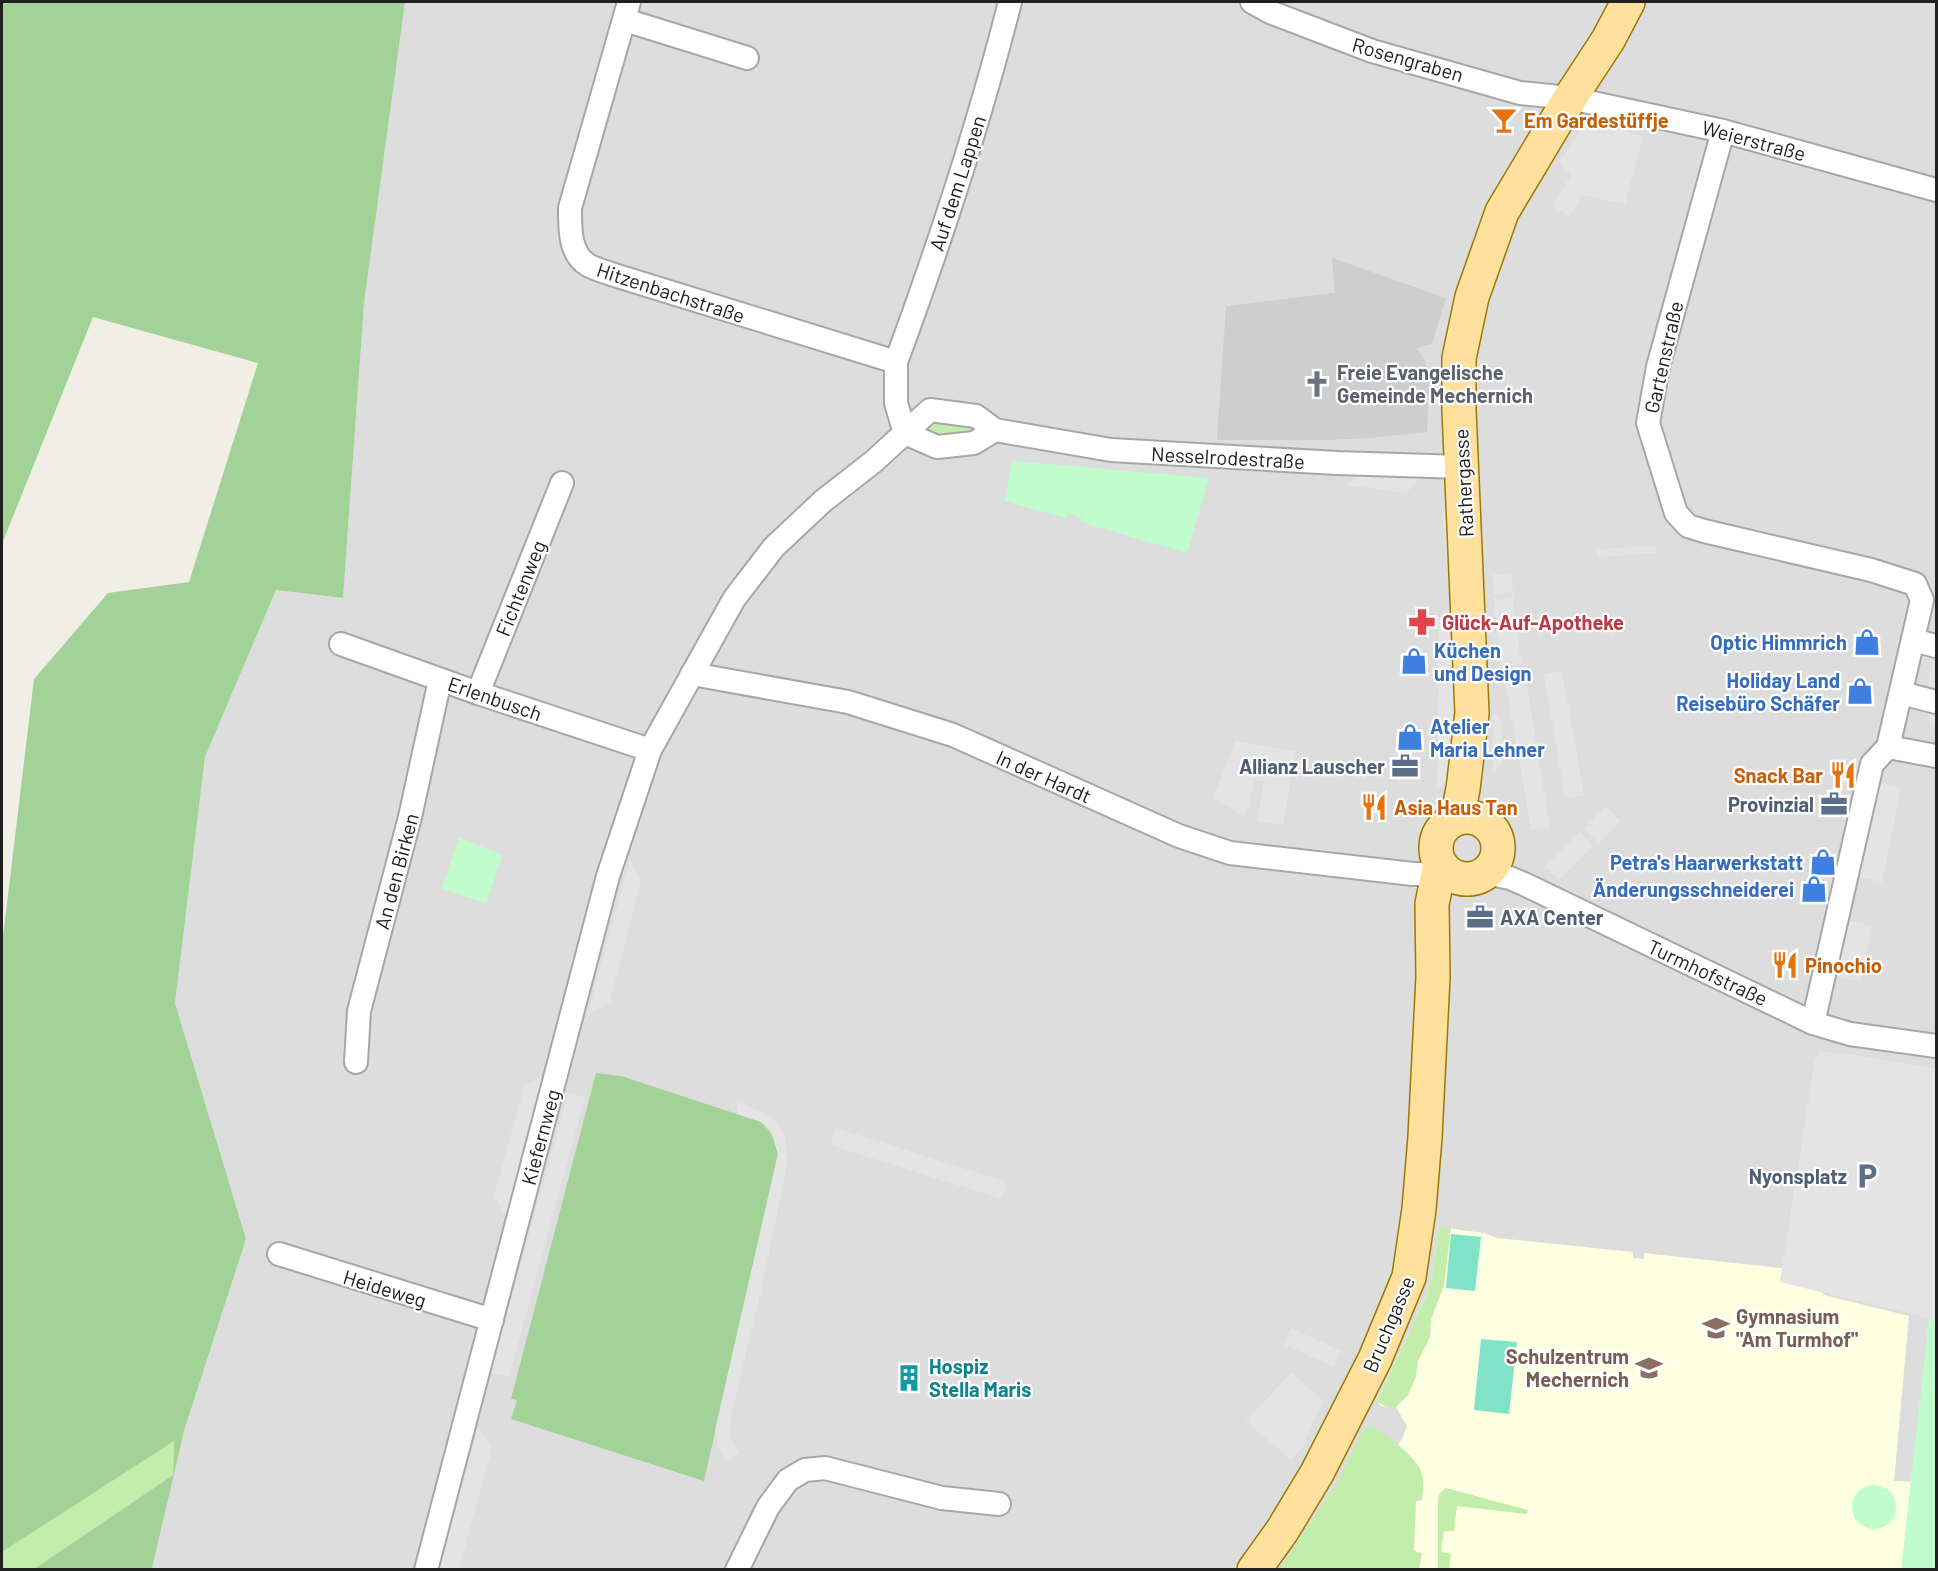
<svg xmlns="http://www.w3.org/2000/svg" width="1938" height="1571" font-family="Barlow,sans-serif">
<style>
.residential{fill:#dedddd}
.education{fill:#fcffe0}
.religious{fill:#cecece}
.grass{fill:#c3edaa}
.forest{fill:#a3d299}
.park{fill:#c1fccd}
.pitch{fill:#80e3c8}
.parking{fill:#e4e4e4}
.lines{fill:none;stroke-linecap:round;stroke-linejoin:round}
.street-casing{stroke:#a7a7a7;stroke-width:26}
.primary-casing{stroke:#9b7a00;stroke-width:36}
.street{stroke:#fff;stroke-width:22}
.primary{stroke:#ffe09c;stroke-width:33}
.labels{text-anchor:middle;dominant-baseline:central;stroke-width:4.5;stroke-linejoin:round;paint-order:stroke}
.street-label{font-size:20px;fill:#202020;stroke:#fff}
.food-label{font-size:20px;font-weight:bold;fill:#c56008;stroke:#fff;text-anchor:start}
.worship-label{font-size:20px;font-weight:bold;fill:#5b616d;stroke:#fff;text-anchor:start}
.health-label{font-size:20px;font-weight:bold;fill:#be3a42;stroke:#fff;text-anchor:start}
.shop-label{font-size:20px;font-weight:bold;fill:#366cbe;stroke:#fff;text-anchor:end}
.service-label{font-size:20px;font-weight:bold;fill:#4e5e75;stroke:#fff;text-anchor:end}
.education-label{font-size:20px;font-weight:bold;fill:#785e54;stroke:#fff;text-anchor:start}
.culture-label{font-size:20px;font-weight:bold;fill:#0d838f;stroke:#fff;text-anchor:start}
</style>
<rect width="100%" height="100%" fill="#f1eee6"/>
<!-- residential -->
<polygon class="residential" points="405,2 1936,2 1936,1569 152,1570 184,1431 246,1239 175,1003 205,757 276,590 343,598 364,303"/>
<!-- education -->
<polygon class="education" points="1439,1227 1484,1233 1497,1238 1633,1252 1633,1258 1644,1259 1644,1253 1789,1269 1810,1274 1824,1295 1909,1316 1894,1481 1914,1482 1936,1569 1279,1570 1398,1445 1402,1439 1407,1426 1396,1407 1381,1406 1377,1402 1427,1295 1433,1272"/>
<!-- religious -->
<polygon class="religious" points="1332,258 1446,298 1432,344 1416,348 1422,355 1430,373 1427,432 1369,438 1330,440 1217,440 1226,306 1335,293"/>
<!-- grass -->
<g class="grass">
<path d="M 927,419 L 966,422 L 969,427 L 968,431 C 956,434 931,439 924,428 Z"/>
<polygon points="1439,1227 1451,1228 1444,1285 1431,1320 1430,1337 1418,1361 1416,1377 1408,1395 1396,1407 1387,1407 1377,1402 1427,1295 1433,1272"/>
<path d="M 1370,1426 C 1385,1433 1411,1453 1419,1467 C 1425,1477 1423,1489 1422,1500 L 1416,1501 L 1414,1551 L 1422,1553 L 1419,1569 L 1279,1569 L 1337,1483 L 1361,1434 L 1365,1428 Z"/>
<polygon points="174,1440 173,1475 34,1569 2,1570 2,1552"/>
<polygon points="1446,1488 1528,1510 1527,1514 1457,1506 1454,1531 1444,1531 1441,1552 1451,1554 1449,1569 1438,1569 1438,1499 1439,1494"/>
</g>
<!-- forest -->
<g class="forest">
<polygon points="2,2 405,2 364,303 343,598 276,590 205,757 175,1003 246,1239 184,1431 152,1569 34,1569 173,1475 174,1441 2,1552 2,945 34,679 108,593 189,582 258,363 93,317 2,544"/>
<path d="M 596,1073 L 621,1076 L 761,1122 C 772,1132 775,1140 778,1154 L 704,1481 L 511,1419 L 517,1400 L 511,1399 Z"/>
</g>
<!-- park -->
<g class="park">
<polygon points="1013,461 1209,478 1187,553 1080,522 1082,518 1068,513 1066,518 1004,501"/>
<polygon points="459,838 503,855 486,903 441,889"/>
<polygon points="1929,1319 1936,1320 1936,1569 1901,1570"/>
<circle cx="1874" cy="1507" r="22"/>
</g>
<!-- pitch -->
<g class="pitch">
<polygon points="1451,1234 1481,1237 1475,1291 1446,1288"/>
<polygon points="1481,1339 1517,1342 1509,1414 1474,1410"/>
</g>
<!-- parking -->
<g class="parking">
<polygon points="1592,121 1643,137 1625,204 1582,195 1570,217 1553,206 1571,175 1559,162 1579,131"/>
<polygon points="1361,472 1425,473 1406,493 1347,485"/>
<polygon points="1450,498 1458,580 1447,569 1443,513"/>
<polygon points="1656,546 1656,553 1598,557 1597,549"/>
<polygon points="1511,573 1513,593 1494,595 1492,575"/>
<polygon points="1513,597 1521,664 1501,666 1494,599"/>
<polygon points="1458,605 1457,779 1437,787 1439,618"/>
<polygon points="1936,653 1936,728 1931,727 1926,707 1930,673"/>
<polygon points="1562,671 1584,795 1565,798 1544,674"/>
<polygon points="1525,676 1550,827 1531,830 1505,679"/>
<polygon points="1493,712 1502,722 1502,764 1493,773"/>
<polygon points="1235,741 1295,751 1283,825 1257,821 1264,781 1255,780 1245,817 1214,797"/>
<polygon points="1875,781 1901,788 1882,882 1855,876"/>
<polygon points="1606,806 1620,821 1599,844 1584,829"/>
<polygon points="1580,832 1593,846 1559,880 1545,867"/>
<polygon points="630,860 641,881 610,1002 587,1015"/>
<polygon points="1846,920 1873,926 1860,982 1834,976"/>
<polygon points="1819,1052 1844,1053 1936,1069 1936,1320 1780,1282 1815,1059"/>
<polygon points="544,1075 507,1217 494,1196 524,1087"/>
<polygon points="568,1093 585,1097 509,1377 491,1373"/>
<polygon points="737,1102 764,1112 774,1119 785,1134 788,1160 763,1282 731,1417 730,1435 738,1453 725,1460 718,1447 715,1430 778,1154 771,1131 761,1122 737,1114"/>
<polygon points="836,1128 1007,1182 1002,1199 830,1145"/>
<polygon points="1291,1328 1341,1351 1334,1367 1283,1344"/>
<polygon points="1291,1373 1325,1402 1315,1416 1303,1447 1291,1460 1246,1421"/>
<polygon points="478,1426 492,1448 459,1569 440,1569"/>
</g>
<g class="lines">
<defs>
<g id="street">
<path d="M 629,2 L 570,208 C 570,227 569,254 588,265 C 595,269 603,271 611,274 L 896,362 L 896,403 L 905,433"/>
<polyline points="1252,2 1270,12 1372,51 1520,93 1570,98 1723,131 1936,190"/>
<polyline points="625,20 747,58"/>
<polyline points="1723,131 1658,367 1648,423 1676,513 1688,526 1704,531 1871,570 1915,584 1922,600 1888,747 1872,764 1813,1023"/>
<path d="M 896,362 C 940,243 979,124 1010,2"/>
<polyline points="905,433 937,447 974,443 995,430"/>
<polyline points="1913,640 1936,646"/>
<polyline points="341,644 478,693 650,750"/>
<polyline points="692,674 848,702 953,735 1179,836 1230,853 1413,874 1438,874"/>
<polyline points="478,693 562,483"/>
<polyline points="1901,693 1936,702"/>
<polyline points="1888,747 1936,756"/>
<polyline points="1486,873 1510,878 1524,884 1813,1023 1850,1034 1936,1046"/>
<polyline points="356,1062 359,1011 410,817 440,680"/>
<polyline points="279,1254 492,1320"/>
<polyline points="426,1570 608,876 650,750 734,599 774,547 823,501 873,462 930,410 976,416 995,430 1111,450 1337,463 1462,467"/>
<polyline points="737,1570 768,1507 788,1480 805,1470 825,1468 942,1498 999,1504"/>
</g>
<g id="primary">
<circle cx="1467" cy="848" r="31"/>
<polyline points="1457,818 1463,789 1472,713 1459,410 1459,358 1472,297 1502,212 1570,98 1608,40 1628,2"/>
<polyline points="1254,1570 1282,1531 1317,1473 1375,1359 1409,1277 1419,1209 1425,1137 1433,977 1432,904 1440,864"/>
</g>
</defs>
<!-- street casing -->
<use href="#street" class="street-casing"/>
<!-- primary casing -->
<use href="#primary" class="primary-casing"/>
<!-- street -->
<use href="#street" class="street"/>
<!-- primary -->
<use href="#primary" class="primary"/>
</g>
<!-- icons -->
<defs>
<symbol id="bar-bare" viewBox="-9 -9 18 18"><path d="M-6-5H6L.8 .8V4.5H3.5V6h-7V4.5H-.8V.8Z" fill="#e8710a" stroke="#fff" stroke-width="2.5" paint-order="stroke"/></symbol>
<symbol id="church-bare" viewBox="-9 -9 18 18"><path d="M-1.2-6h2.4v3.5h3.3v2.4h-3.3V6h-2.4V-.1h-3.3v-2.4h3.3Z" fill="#6b7280" stroke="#fff" stroke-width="2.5" paint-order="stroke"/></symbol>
<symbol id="pharmacy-bare" viewBox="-9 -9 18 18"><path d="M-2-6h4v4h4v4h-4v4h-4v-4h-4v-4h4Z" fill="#e0444e" stroke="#fff" stroke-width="2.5" paint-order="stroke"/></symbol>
<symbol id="shop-bare" viewBox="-9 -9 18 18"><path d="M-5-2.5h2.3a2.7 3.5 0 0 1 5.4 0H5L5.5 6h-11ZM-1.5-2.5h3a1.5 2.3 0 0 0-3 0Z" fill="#3f7fe0" stroke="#fff" stroke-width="2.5" paint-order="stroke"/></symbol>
<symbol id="office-bare" viewBox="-9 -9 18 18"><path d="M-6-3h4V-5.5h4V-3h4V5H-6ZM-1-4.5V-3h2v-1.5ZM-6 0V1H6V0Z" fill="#5c6f8a" stroke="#fff" stroke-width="2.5" paint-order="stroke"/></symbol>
<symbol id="restaurant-bare" viewBox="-9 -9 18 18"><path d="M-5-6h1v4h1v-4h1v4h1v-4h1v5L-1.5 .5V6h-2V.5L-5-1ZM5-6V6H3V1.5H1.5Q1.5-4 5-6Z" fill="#e8710a" stroke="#fff" stroke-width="2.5" paint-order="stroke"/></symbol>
<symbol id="parking-bare" viewBox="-9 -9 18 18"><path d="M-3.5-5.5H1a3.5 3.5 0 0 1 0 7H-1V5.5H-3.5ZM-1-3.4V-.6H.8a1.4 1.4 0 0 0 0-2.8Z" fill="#5c6f8a" stroke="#fff" stroke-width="2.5" paint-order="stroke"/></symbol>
<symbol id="school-bare" viewBox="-9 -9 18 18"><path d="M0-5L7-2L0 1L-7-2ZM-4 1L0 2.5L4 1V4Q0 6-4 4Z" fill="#8d6e63" stroke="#fff" stroke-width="2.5" paint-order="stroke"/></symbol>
<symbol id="building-bare" viewBox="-9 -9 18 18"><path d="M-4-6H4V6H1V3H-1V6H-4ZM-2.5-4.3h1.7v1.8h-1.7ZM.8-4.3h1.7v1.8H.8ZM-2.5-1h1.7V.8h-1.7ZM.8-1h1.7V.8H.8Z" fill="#0f9aa8" stroke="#fff" stroke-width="2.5" paint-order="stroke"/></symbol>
</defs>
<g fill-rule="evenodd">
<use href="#bar-bare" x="1485" y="101" width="38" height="38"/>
<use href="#church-bare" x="1298" y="365" width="38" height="38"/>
<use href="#pharmacy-bare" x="1403" y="603" width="38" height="38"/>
<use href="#shop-bare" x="1848" y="623" width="38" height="38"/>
<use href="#shop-bare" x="1395" y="642" width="38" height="38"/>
<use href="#shop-bare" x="1841" y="672" width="38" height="38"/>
<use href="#shop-bare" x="1391" y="718" width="38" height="38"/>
<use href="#office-bare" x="1386" y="747" width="38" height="38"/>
<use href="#restaurant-bare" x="1824" y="756" width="38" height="38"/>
<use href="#office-bare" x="1815" y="785" width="38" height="38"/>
<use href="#restaurant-bare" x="1355" y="788" width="38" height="38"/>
<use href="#shop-bare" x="1804" y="843" width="38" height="38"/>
<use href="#shop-bare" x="1795" y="870" width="38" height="38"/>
<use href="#office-bare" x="1461" y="898" width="38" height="38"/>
<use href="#restaurant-bare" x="1766" y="946" width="38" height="38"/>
<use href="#parking-bare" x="1848" y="1157" width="38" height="38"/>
<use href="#school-bare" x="1697" y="1309" width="38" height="38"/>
<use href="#school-bare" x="1630" y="1349" width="38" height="38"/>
<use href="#building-bare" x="890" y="1359" width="38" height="38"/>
</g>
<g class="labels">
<!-- street labels -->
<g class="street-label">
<text transform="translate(1408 59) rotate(16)">Rosengraben</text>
<text transform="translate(1754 140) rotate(15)">Weierstraße</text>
<text transform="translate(957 183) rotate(-72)">Auf dem Lappen</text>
<text transform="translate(671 292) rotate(18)">Hitzenbachstraße</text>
<text transform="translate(1663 357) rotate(-77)">Gartenstraße</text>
<text transform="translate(1228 457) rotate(3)">Nesselrodestraße</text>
<text transform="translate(1463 483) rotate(-93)">Rathergasse</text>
<text transform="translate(520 588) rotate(-68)">Fichtenweg</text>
<text transform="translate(495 698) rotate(19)">Erlenbusch</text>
<text transform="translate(1044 776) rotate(24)">In der Hardt</text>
<text transform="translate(396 871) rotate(-75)">An den Birken</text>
<text transform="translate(1708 972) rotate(25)">Turmhofstraße</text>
<text transform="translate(540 1137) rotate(-75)">Kiefernweg</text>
<text transform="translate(385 1288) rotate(17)">Heideweg</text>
<text transform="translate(1388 1324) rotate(-67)">Bruchgasse</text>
</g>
<!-- food labels -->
<g class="food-label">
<text x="1524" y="120">Em Gardestüffje</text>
<text x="1823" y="775" text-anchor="end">Snack Bar</text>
<text x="1394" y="807">Asia Haus Tan</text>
<text x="1805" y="965">Pinochio</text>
</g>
<!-- worship labels -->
<g class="worship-label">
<text x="1337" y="372">Freie Evangelische<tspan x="1337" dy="23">Gemeinde Mechernich</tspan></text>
</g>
<!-- health labels -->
<g class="health-label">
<text x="1442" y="622">Glück-Auf-Apotheke</text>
</g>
<!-- shop labels -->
<g class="shop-label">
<text x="1847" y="642">Optic Himmrich</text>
<text x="1434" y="650" text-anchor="start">Küchen<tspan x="1434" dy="23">und Design</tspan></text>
<text x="1840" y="680">Holiday Land<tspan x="1840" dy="23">Reisebüro Schäfer</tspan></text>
<text x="1430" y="726" text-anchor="start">Atelier<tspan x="1430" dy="23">Maria Lehner</tspan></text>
<text x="1803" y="862">Petra's Haarwerkstatt</text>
<text x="1794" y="889">Änderungsschneiderei</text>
</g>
<!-- service labels -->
<g class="service-label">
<text x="1385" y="766">Allianz Lauscher</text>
<text x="1814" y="804">Provinzial</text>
<text x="1500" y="917" text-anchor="start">AXA Center</text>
<text x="1847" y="1176">Nyonsplatz</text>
</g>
<!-- education labels -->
<g class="education-label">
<text x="1736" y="1316">Gymnasium<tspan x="1736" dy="23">"Am Turmhof"</tspan></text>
<text x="1629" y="1356" text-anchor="end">Schulzentrum<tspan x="1629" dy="23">Mechernich</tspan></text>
</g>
<!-- culture labels -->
<g class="culture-label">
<text x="929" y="1366">Hospiz<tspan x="929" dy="23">Stella Maris</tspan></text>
</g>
</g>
<!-- border -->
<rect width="1938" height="1571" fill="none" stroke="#202020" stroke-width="6"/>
</svg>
